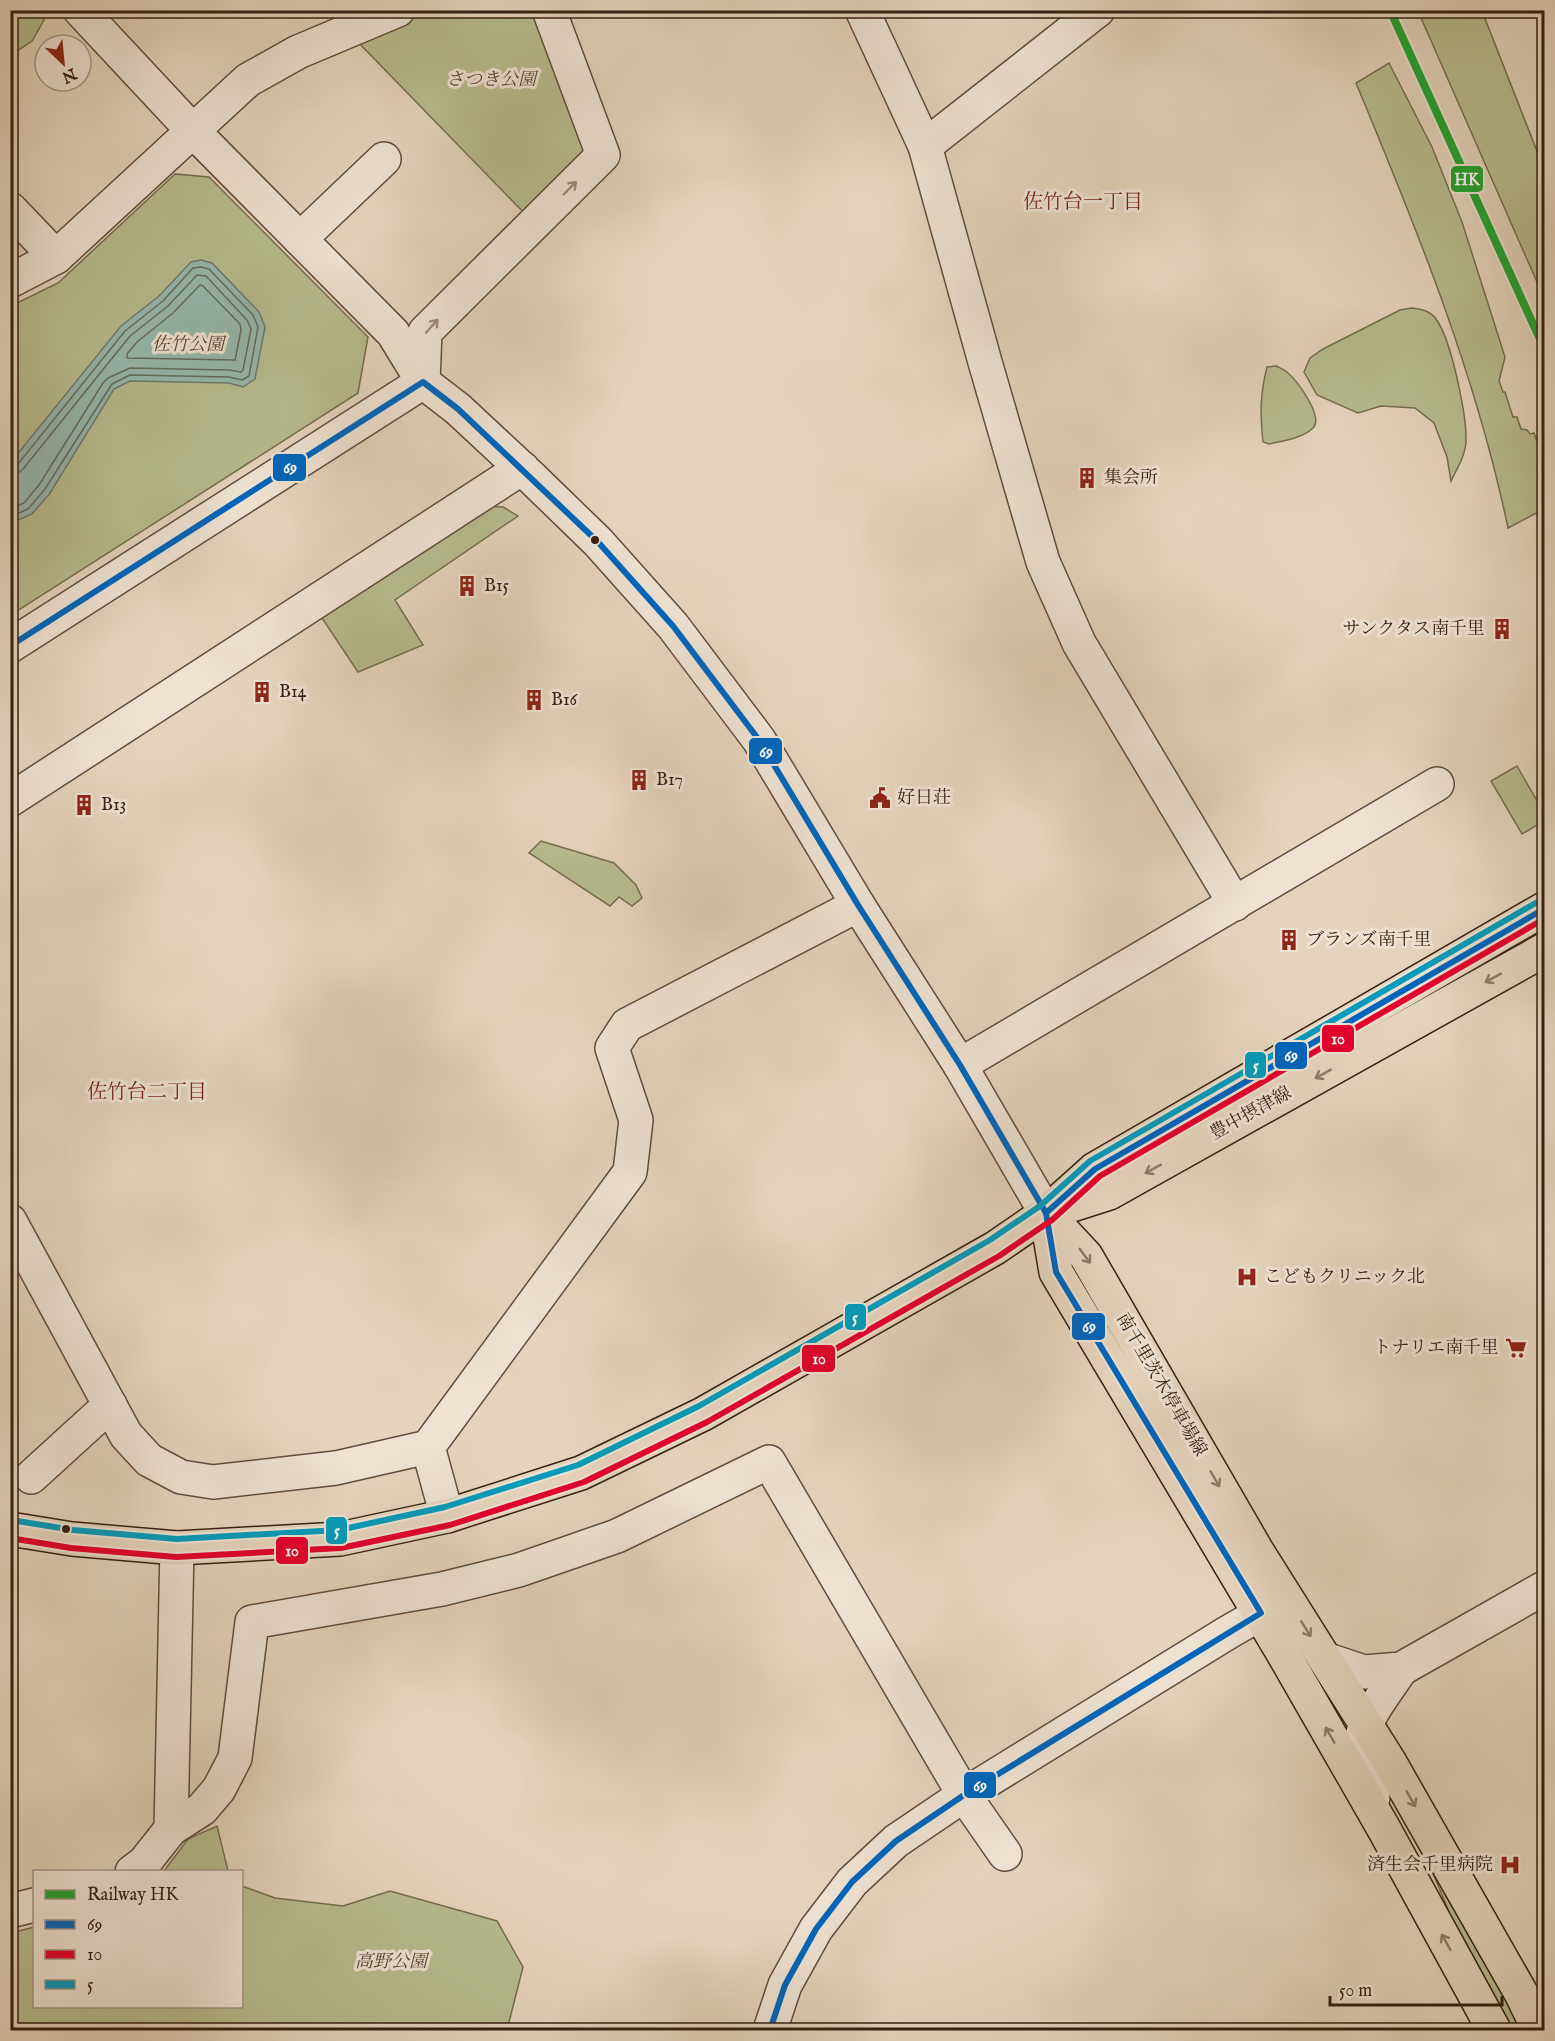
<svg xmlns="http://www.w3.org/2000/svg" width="1555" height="2041" font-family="'IM FELL English','Noto Serif JP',serif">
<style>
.green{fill:#b6bc8f;stroke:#756e50;stroke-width:1.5}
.water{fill:#96b8ad;stroke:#6f7b6f;stroke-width:1.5}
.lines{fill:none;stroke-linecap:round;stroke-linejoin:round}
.shore{stroke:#656c60;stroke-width:1.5}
.minor-casing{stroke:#604d3c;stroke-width:36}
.major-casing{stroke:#342012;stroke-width:36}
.minor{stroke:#eee3d3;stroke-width:33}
.major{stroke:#e5d4bc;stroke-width:33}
.bus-1-casing{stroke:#eee3d3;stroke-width:10}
.bus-2-casing{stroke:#eee3d3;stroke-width:10}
.bus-3-casing{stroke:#eee3d3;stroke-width:10}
.bus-1{stroke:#0065bd;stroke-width:6}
.bus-2{stroke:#e4002b;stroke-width:6}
.bus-3{stroke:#059bbb;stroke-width:6}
.rail-1-casing{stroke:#eee3d3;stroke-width:12}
.rail-1{stroke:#22a434;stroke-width:8}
.oneway{stroke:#9a8b7c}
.oneway2{stroke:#8c7a67}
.bus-dot{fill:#342012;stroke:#eee3d3;stroke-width:2}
.labels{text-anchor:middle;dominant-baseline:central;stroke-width:6;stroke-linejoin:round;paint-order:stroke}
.park-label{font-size:18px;font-style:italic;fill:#544731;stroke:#eee3d3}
.poi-label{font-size:18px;fill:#342012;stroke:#eee3d3;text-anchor:start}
.street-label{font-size:18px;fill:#342012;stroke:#eee3d3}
.neighbourhood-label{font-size:20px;fill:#7a1f14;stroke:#eee3d3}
.line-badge{stroke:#eee3d3;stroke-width:2}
.badge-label{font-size:16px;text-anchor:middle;font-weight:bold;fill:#fff}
</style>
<rect width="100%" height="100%" fill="#e5d4bc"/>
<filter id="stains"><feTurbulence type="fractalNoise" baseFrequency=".00333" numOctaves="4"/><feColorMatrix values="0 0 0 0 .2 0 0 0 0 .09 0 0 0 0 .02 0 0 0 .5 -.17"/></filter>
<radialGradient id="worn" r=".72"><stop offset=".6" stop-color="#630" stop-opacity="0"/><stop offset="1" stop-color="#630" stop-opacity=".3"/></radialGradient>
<!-- green -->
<g class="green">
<polygon points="11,10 39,11 44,20 32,41 11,55"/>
<polygon points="433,11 539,11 592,150 528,217 355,39"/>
<polygon points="1418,11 1482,11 1544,169 1544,298"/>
<path d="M 1389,63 L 1432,147 L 1462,222 L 1505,357 L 1499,381 L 1503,392 L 1505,392 L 1513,417 L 1517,417 L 1521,429 L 1527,430 L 1530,434 L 1534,433 L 1544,461 L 1544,509 L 1508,528 C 1476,374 1416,227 1356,83 Z"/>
<polygon points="175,174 209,177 368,337 358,393 11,615 11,306 58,283"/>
<path d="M 1411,308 C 1422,309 1432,311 1438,322 C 1452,344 1467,417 1466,442 C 1465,456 1457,469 1451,481 L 1447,457 L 1434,423 L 1415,408 L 1381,406 L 1358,413 L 1317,395 L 1304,372 L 1310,358 L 1323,349 L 1400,310 Z"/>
<path d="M 1276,366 C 1280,368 1284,369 1288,373 C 1298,382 1324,417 1313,428 C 1303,438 1282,441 1269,444 L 1263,442 C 1260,413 1260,395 1267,367 Z"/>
<polygon points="486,506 503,507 518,516 395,600 423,645 358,672 320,615"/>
<polygon points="1517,766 1544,813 1544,821 1522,834 1491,781"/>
<polygon points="541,841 614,863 636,885 642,898 632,906 619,897 610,906 529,853"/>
<polygon points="217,1826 228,1871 164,1871 188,1839"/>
<polygon points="1420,1842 1523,2030 1513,2030 1451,1917"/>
<polygon points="242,1886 275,1898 343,1906 390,1891 497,1921 523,1967 507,2030 11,2030 11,1933 34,1927 34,2006 242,2006"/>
</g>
<!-- water -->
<polygon class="water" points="201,260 212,263 259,312 265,327 255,379 243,387 229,383 130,381 114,389 50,493 32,514 11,523 11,462 121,326 159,296 191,262"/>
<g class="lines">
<!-- shore -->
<g class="shore">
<polygon points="200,285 203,286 240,324 241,330 235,360 127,358 127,354 137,342 173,313"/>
<polyline points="10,467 18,464 125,331 163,301 193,268 201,267 209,269 253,315 258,327 249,376 242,380 229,377 130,375 112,384 45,489 28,509 10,517"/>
<polyline points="10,474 17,474 23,469 130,336 168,306 197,275 206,276 247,320 251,329 243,370 241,372 229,370 130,368 108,378 103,383 39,485 24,503 10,509"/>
</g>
<defs>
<g id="minor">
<polyline points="80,10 193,131 393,333 423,382 458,409 531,477 598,542 673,626 759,740 858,905 960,1065 1046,1213"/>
<polyline points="862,10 925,146 985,362 1043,562 1079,643 1235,904"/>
<polyline points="925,146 1098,10"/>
<polyline points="10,209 56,257"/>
<polyline points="300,239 384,159"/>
<polyline points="10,281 56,257 248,80 298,52 398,10"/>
<polyline points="423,382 425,332 603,155 549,10"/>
<polyline points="10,646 423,382"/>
<polyline points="10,800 522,468"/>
<polyline points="960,1065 1437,784"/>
<polyline points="10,1221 126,1435 149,1460 181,1477 213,1482 336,1468 428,1447 630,1172 636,1120 612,1048 627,1025 858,905"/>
<polyline points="428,1447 447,1516"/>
<polyline points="31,1477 110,1405"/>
<polyline points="1325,1659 1364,1672 1401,1669 1544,1588"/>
<path d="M 1373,1798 C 1367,1783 1359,1764 1360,1748 C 1362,1719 1386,1693 1401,1669"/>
<polyline points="171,1829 202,1809 219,1789 235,1758 252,1622 442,1589 519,1570 617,1536 769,1462 964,1795 1005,1854"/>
<polyline points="132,1872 144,1863 171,1829 177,1548"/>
<polyline points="10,1911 34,1905"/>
<polyline points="770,2030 785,1985 816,1929 852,1882 896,1841 964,1795 1227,1633 1284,1600"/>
</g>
<g id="major">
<polyline points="1056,1210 1109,1193 1544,950"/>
<polyline points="1046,1213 1086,1256 1257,1551 1389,1761 1521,1993 1539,2030"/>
<polyline points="1046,1213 1056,1272 1283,1653 1384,1829 1494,2030"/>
<polyline points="10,1529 72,1539 177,1548 340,1539 447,1516 581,1473 703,1414 995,1248 1046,1213 1095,1169 1544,909"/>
</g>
</defs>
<!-- minor casing -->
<use href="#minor" class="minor-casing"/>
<!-- major casing -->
<use href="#major" class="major-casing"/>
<!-- minor -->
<use href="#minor" class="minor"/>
<!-- major -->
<use href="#major" class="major"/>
<defs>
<g id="bus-1">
<polyline points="10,646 423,382 458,409 598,542 673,626 759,740 858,905 960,1065 1046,1213 1056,1272 1261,1613 964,1795 896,1841 852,1882 816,1929 785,1985 770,2030"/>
<polyline points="1046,1213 1095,1169 1544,909"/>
</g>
<polyline id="bus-2" points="10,1538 71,1548 176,1557 341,1548 450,1525 584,1482 707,1422 999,1256 1052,1220 1100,1176 1544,919"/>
<polyline id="bus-3" points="11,1520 73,1530 177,1539 339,1530 445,1507 578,1465 699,1406 990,1240 1040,1206 1090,1161 1539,901"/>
</defs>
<!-- bus-1 casing -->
<use href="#bus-1" class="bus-1-casing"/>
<!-- bus-2 casing -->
<use href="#bus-2" class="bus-2-casing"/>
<!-- bus-3 casing -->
<use href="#bus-3" class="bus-3-casing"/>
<!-- bus-1 -->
<use href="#bus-1" class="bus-1"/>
<!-- bus-2 -->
<use href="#bus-2" class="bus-2"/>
<!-- bus-3 -->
<use href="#bus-3" class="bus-3"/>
<defs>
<polyline id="rail-1" points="1390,10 1544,348"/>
</defs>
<!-- rail-1 casing -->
<use href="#rail-1" class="rail-1-casing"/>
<!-- rail-1 -->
<use href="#rail-1" class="rail-1"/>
</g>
<!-- one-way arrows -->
<defs><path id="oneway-shaft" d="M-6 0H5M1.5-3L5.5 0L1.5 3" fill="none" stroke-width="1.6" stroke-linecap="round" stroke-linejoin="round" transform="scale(1.5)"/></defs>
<g class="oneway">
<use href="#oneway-shaft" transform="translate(570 188) rotate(-45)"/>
<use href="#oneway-shaft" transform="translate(432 326) rotate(-48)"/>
</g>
<g class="oneway2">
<use href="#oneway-shaft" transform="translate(1493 978) rotate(151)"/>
<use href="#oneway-shaft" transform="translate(1323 1074) rotate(151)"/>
<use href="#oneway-shaft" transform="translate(1153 1169) rotate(151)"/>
<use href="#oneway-shaft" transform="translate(1085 1256) rotate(53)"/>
<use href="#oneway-shaft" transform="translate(1215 1479) rotate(60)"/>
<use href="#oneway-shaft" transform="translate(1306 1629) rotate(58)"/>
<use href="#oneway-shaft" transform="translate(1330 1735) rotate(-120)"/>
<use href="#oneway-shaft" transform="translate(1411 1799) rotate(60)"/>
<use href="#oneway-shaft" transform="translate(1446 1942) rotate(-119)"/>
</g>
<!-- icons -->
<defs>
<symbol id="building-bare" viewBox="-9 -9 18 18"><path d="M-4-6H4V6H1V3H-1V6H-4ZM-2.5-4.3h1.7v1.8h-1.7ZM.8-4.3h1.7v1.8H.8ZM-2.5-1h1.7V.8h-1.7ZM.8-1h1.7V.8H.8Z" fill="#8f2418" stroke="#eee3d3" stroke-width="2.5" paint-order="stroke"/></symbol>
<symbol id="civic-bare" viewBox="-9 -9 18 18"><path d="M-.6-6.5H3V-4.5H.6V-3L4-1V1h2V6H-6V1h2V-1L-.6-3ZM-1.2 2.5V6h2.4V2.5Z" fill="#8f2418" stroke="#eee3d3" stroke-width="2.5" paint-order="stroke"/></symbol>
<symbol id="hospital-bare" viewBox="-9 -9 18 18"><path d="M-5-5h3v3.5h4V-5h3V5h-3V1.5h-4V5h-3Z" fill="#8f2418" stroke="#eee3d3" stroke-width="2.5" paint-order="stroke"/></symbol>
<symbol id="supermarket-bare" viewBox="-9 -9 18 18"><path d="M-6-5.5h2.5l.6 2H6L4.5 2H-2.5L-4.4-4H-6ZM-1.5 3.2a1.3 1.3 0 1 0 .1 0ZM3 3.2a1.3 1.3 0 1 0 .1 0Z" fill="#8f2418" stroke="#eee3d3" stroke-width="2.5" paint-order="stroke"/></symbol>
</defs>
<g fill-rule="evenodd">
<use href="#building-bare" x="1072" y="463" width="30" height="30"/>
<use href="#building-bare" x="452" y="571" width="30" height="30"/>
<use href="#building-bare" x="1487" y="614" width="30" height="30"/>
<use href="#building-bare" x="247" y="677" width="30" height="30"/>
<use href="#building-bare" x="519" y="685" width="30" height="30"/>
<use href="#building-bare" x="624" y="765" width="30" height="30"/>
<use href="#civic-bare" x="865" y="783" width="30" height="30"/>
<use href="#building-bare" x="69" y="790" width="30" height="30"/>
<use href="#building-bare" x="1274" y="925" width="30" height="30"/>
<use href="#hospital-bare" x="1232" y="1262" width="30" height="30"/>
<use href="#supermarket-bare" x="1501" y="1333" width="30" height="30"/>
<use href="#hospital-bare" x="1495" y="1850" width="30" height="30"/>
</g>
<!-- markers -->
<g class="bus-dot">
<circle cx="595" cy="540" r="5"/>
<circle cx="66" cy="1529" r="5"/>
</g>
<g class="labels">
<!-- park labels -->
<g class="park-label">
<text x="491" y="80">さつき公園</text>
<text x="188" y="345">佐竹公園</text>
<text x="391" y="1962">高野公園</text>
</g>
<!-- poi labels -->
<g class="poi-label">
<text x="1104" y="478">集会所</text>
<text x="484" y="586">B15</text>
<text x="1485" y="629" text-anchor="end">サンクタス南千里</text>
<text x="279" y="692">B14</text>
<text x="551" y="700">B16</text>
<text x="656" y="780">B17</text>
<text x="897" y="798">好日荘</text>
<text x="101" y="805">B13</text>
<text x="1306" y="940">ブランズ南千里</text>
<text x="1264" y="1277">こどもクリニック北</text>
<text x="1499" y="1348" text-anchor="end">トナリエ南千里</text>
<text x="1493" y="1865" text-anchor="end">済生会千里病院</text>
</g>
<!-- street labels -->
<g class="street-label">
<text transform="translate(1251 1114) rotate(-29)">豊中摂津線</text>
<text transform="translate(1161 1385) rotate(60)">南千里茨木停車場線</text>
</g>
<!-- neighbourhood labels -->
<g class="neighbourhood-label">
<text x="1083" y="202">佐竹台一丁目</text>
<text x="147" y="1092">佐竹台二丁目</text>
</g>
</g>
<g class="line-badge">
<rect x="1450" y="165" width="34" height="28" rx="6" fill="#22a434"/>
<rect x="272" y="453" width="35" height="29" rx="6" fill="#0065bd"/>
<rect x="748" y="737" width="35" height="28" rx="6" fill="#0065bd"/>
<rect x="1321" y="1024" width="34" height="29" rx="6" fill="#e4002b"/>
<rect x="1274" y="1041" width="34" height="29" rx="6" fill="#0065bd"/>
<rect x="1244" y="1051" width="23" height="28" rx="6" fill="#059bbb"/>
<rect x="844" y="1303" width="23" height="28" rx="6" fill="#059bbb"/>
<rect x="1071" y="1312" width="35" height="29" rx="6" fill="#0065bd"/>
<rect x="801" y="1344" width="35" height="29" rx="6" fill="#e4002b"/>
<rect x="325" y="1516" width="23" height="29" rx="6" fill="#059bbb"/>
<rect x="275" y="1536" width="34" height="29" rx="6" fill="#e4002b"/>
<rect x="963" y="1771" width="34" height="28" rx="6" fill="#0065bd"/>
</g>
<g class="badge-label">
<text x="1467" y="185">HK</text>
<text x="290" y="473">69</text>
<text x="766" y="757">69</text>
<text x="1338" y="1044">10</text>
<text x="1291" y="1061">69</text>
<text x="1256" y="1071">5</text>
<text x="855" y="1323">5</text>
<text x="1089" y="1332">69</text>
<text x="819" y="1364">10</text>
<text x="337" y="1536">5</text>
<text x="292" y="1556">10</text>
<text x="980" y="1791">69</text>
</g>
<!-- margin -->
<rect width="1555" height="2041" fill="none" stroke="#e5d4bc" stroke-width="36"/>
<rect x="12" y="12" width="1531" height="2017" fill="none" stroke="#342012" stroke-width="3"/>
<rect x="18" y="18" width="1519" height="2005" fill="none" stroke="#342012" stroke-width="1.5"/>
<!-- legend -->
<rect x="33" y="1870" width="210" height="138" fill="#eee3d3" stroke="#a49586" stroke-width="1.5"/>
<rect x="45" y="1890" width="30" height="9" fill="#22a434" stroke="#a49586" stroke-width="1.5"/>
<text x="87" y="1900" font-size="18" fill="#342012">Railway HK</text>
<rect x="45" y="1920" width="30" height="9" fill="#0065bd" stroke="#a49586" stroke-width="1.5"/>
<text x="87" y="1930" font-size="18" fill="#342012">69</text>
<rect x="45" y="1950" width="30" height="9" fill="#e4002b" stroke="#a49586" stroke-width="1.5"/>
<text x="87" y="1960" font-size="18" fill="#342012">10</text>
<rect x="45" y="1980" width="30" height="9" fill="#059bbb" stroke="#a49586" stroke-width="1.5"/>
<text x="87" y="1990" font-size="18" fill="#342012">5</text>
<!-- north arrow -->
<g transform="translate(63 63) rotate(154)"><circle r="28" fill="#eee3d3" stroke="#a49586" stroke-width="1.5"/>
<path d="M0-4.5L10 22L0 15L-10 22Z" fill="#8f2418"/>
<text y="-9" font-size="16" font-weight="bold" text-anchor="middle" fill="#342012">N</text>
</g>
<!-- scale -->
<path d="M1330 1996v9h172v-9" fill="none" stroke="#342012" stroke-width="3"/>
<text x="1339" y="1996" font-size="18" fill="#342012" stroke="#eee3d3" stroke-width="4.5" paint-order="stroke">50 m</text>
<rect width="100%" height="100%" filter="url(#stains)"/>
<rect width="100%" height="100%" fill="url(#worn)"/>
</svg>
